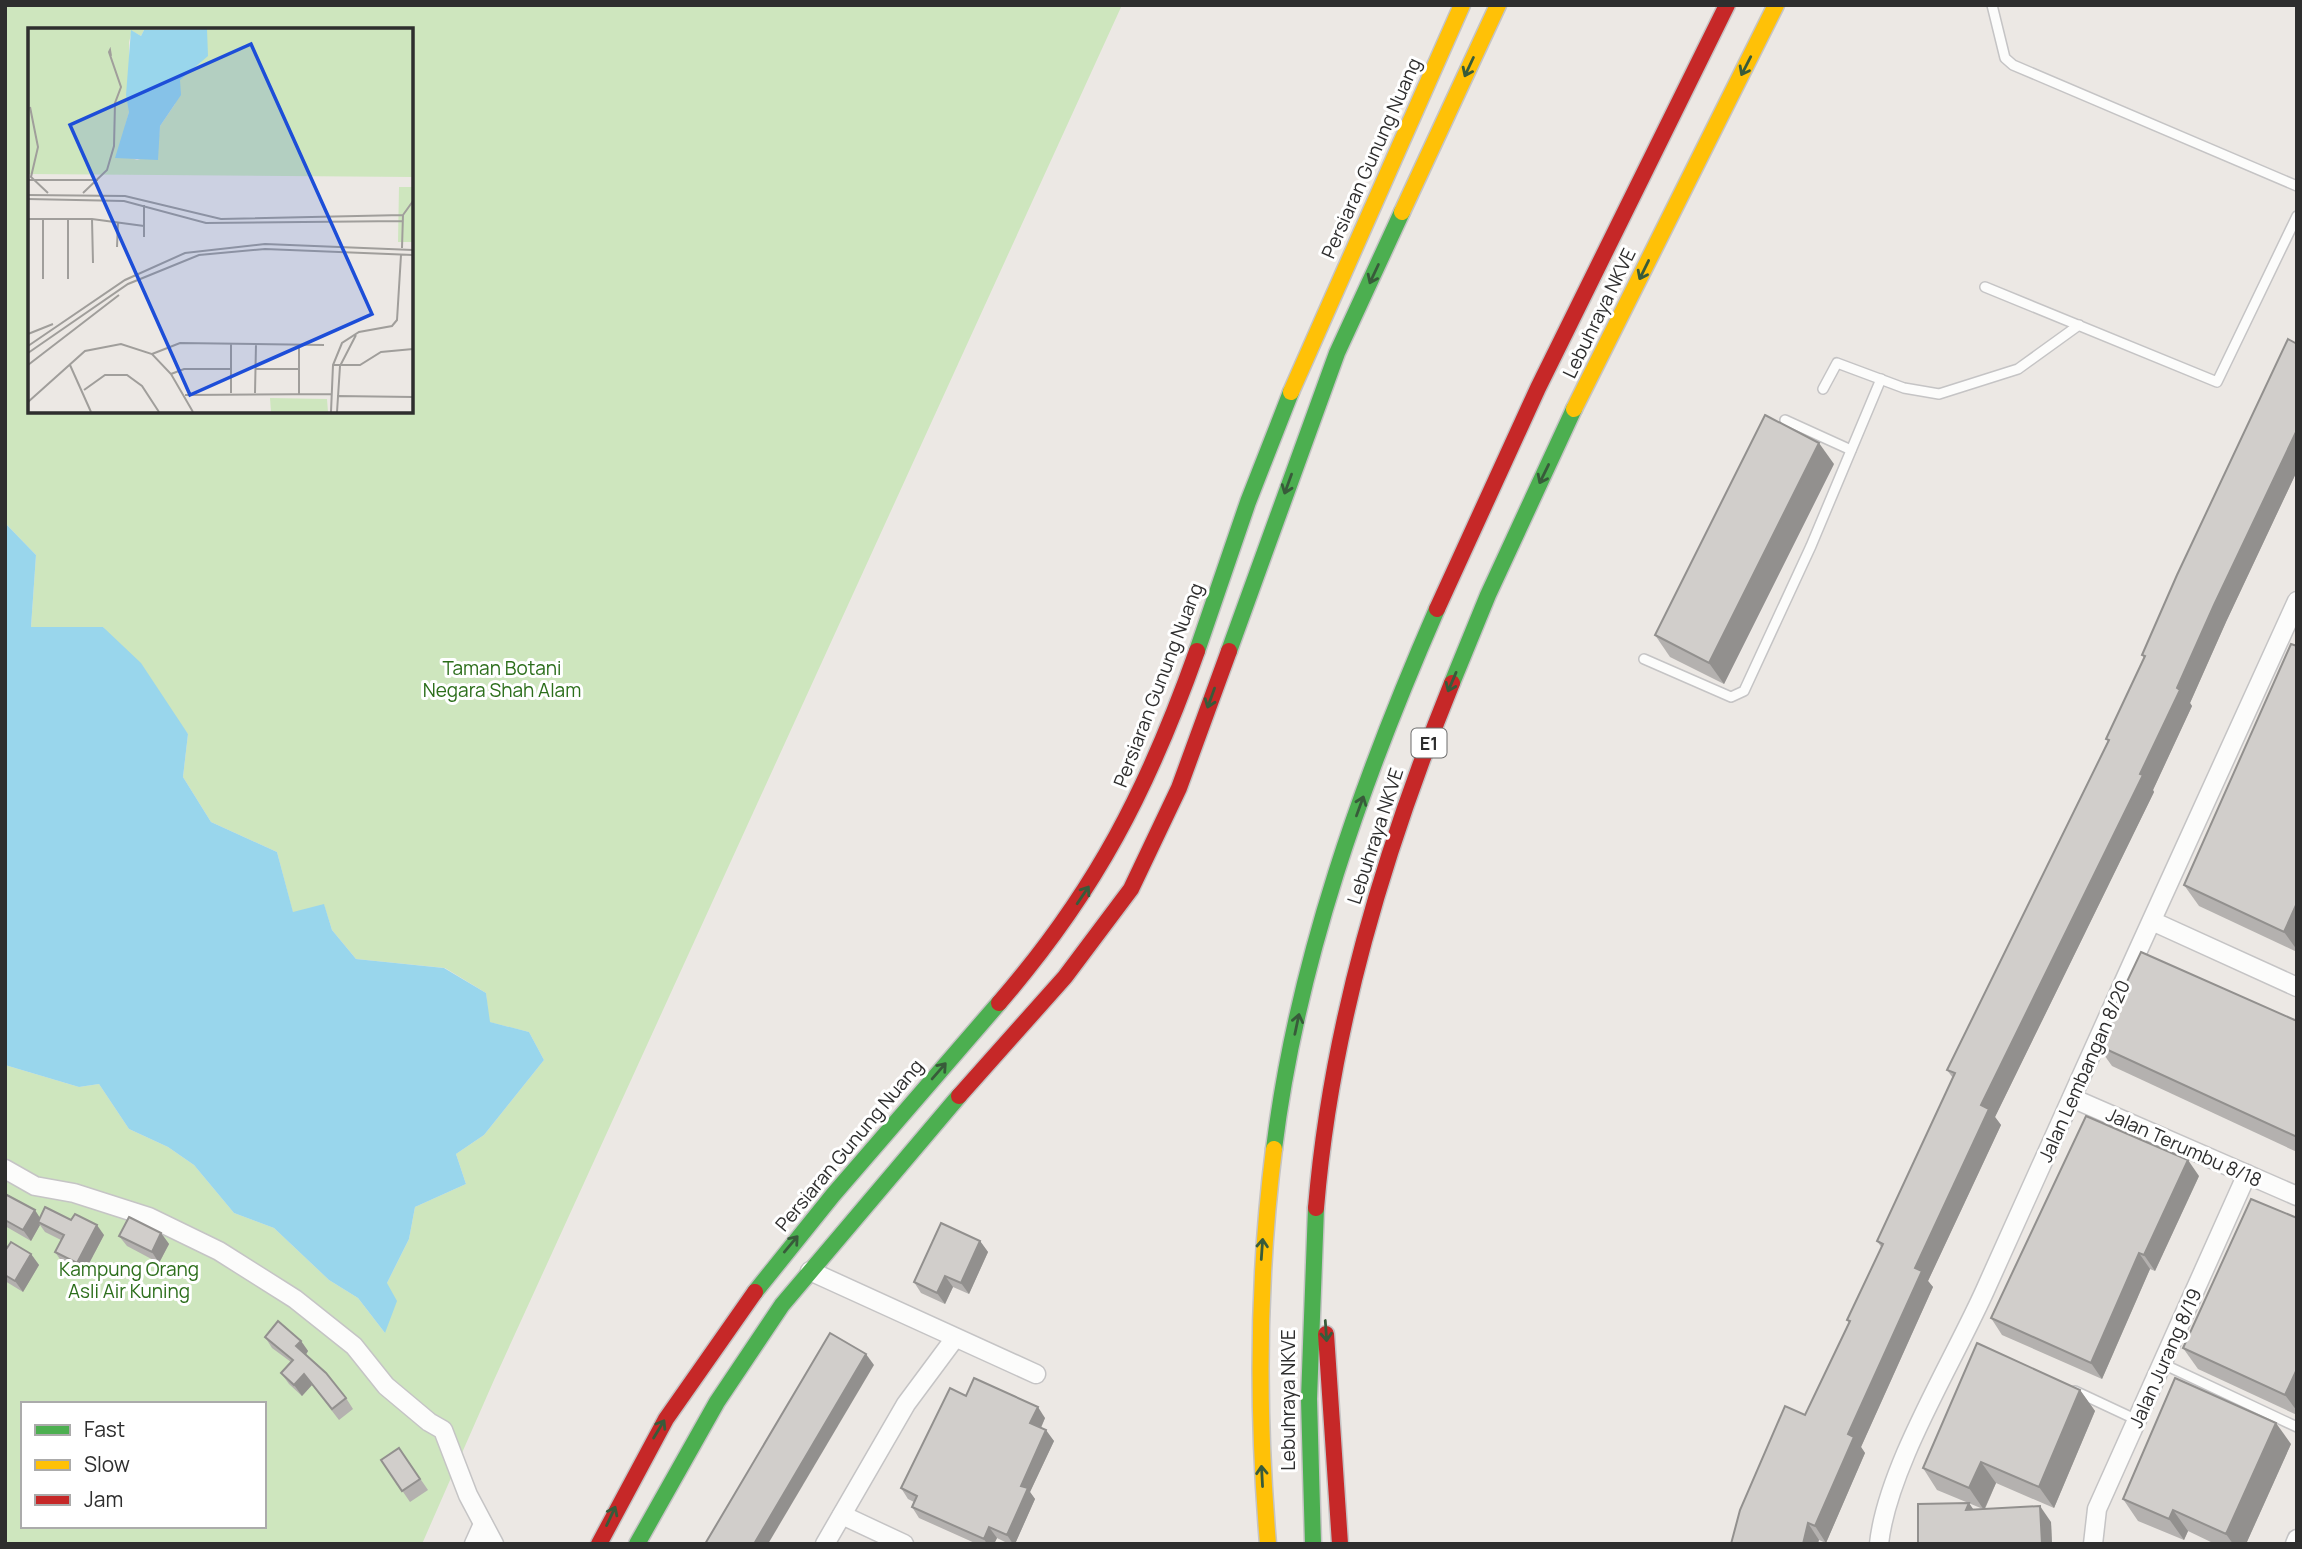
<svg xmlns="http://www.w3.org/2000/svg" width="2302" height="1549" font-family="Manrope,sans-serif">
<style>
.green{fill:#cee6be;fill-rule:evenodd}
.water{fill:#99d6ec}
.lines{fill:none;stroke-linecap:round;stroke-linejoin:round}
.lane-casing{stroke:#c5c4c5;stroke-width:12}
.street-casing{stroke:#c5c4c5;stroke-width:21}
.fast-casing{stroke:#c5c4c5;stroke-width:19}
.slow-casing{stroke:#c5c4c5;stroke-width:19}
.jam-casing{stroke:#c5c4c5;stroke-width:19}
.lane{stroke:#fcfcfb;stroke-width:9}
.street{stroke:#fcfcfb;stroke-width:18}
.fast{stroke:#4caf50;stroke-width:16}
.slow{stroke:#ffc107;stroke-width:16}
.jam{stroke:#c62828;stroke-width:16}
.wall{fill:#b4b1af}
.shaded-wall{fill:#92908e}
.building{fill:#d1cecb;stroke:#92908e;stroke-width:2}
.oneway{stroke:#385b3a}
.labels{text-anchor:middle;dominant-baseline:central;stroke-width:6;stroke-linejoin:round;paint-order:stroke}
.shield{fill:#fff;stroke:#6d6d6d;stroke-width:2}
.shield-label{font-size:18px;font-weight:bold;fill:#2e2e2e}
.street-label{font-size:19px;fill:#2e2e2e;stroke:#fff}
.park-label{font-size:19px;fill:#2c6e1b;stroke:#fff}
.inset-road{fill:none;stroke:#a09e9b;stroke-width:2}
.view{fill:#1d4ed8;fill-opacity:0.15;stroke:#1d4ed8;stroke-width:3.5}
.inset-edge{fill:none;stroke:#2e2e2e;stroke-width:3.5}
</style>
<rect width="100%" height="100%" fill="#ece8e4"/>
<!-- green -->
<path class="green" d="M 5,5 L 1122,5 L 494,1380 L 422,1544 L 5,1544 L 5,1065 L 79,1087 L 99,1084 L 129,1129 L 168,1147 L 194,1165 L 234,1213 L 274,1228 L 329,1280 L 358,1298 L 385,1333 L 387,1283 L 409,1239 L 415,1207 L 466,1184 L 456,1154 L 484,1135 L 544,1060 L 529,1032 L 489,1022 L 486,993 L 445,968 L 356,959 L 332,930 L 324,905 L 293,913 L 277,852 L 211,822 L 183,777 L 188,734 L 103,627 L 31,627 L 36,555 L 5,523 ZM 30,30 L 411,30 L 411,411 L 30,411 ZM 23,1404 L 264,1404 L 264,1526 L 23,1526 Z"/>
<!-- water -->
<polygon class="water" points="5,523 36,555 31,627 103,627 141,663 188,734 183,777 211,822 277,852 293,912 324,904 332,930 356,959 444,968 486,993 490,1022 529,1032 544,1060 484,1135 456,1154 466,1184 415,1207 409,1239 387,1283 397,1301 385,1333 358,1298 329,1280 274,1228 234,1213 194,1165 168,1147 129,1129 99,1084 79,1087 5,1065"/>
<g class="lines">
<defs>
<g id="lane">
<polyline points="1992,5 2005,58 2013,65 2297,186"/>
<polyline points="1985,287 2217,382 2297,216"/>
<polyline points="1823,389 1837,363 1904,388 1939,394 2018,369 2079,325"/>
<polyline points="1785,420 1851,450"/>
<polyline points="1644,659 1731,697 1744,691 1811,546 1881,379"/>
<polyline points="2163,1364 2297,1427"/>
<polyline points="2075,1391 2137,1420"/>
</g>
<g id="street">
<polyline points="2152,921 2297,987"/>
<polyline points="2072,1098 2297,1196"/>
<polyline points="5,1169 35,1186 74,1193 149,1217 219,1251 295,1299 354,1346 386,1386 429,1422 443,1430 468,1495 494,1544"/>
<polyline points="810,1271 1036,1374"/>
<polyline points="842,1515 904,1544"/>
<polyline points="474,1544 483,1524"/>
<polyline points="825,1544 906,1404 955,1338"/>
<path d="M 1879,1544 C 1887,1467 1955,1359 1987,1286 C 2090,1058 2192,828 2297,601"/>
<polyline points="2093,1544 2097,1509 2247,1174"/>
<polyline points="2295,1544 2297,1539"/>
</g>
<g id="fast">
<polyline points="1197,651 1248,502 1291,392"/>
<polyline points="1229,651 1337,353 1402,212"/>
<polyline points="1452,683 1488,595 1574,409"/>
<path d="M 1274,1149 C 1297,962 1362,781 1437,609"/>
<polyline points="755,1292 833,1195 999,1003"/>
<polyline points="637,1544 717,1402 782,1305 959,1096"/>
<polyline points="1313,1544 1309,1399 1316,1208"/>
</g>
<g id="slow">
<polyline points="1402,212 1498,5"/>
<polyline points="1291,392 1462,5"/>
<polyline points="1574,409 1776,5"/>
<path d="M 1268,1544 C 1257,1411 1257,1282 1274,1149"/>
</g>
<g id="jam">
<polyline points="1437,609 1538,388 1727,5"/>
<path d="M 999,1003 C 1096,891 1148,789 1197,651"/>
<polyline points="959,1096 1065,977 1131,889 1179,788 1229,651"/>
<path d="M 1316,1208 C 1331,1027 1384,851 1452,683"/>
<polyline points="1326,1334 1340,1544"/>
<polyline points="599,1544 666,1419 755,1292"/>
</g>
</defs>
<!-- lane casing -->
<use href="#lane" class="lane-casing"/>
<!-- street casing -->
<use href="#street" class="street-casing"/>
<!-- fast casing -->
<use href="#fast" class="fast-casing"/>
<!-- slow casing -->
<use href="#slow" class="slow-casing"/>
<!-- jam casing -->
<use href="#jam" class="jam-casing"/>
<!-- lane -->
<use href="#lane" class="lane"/>
<!-- street -->
<use href="#street" class="street"/>
<!-- fast -->
<use href="#fast" class="fast"/>
<!-- slow -->
<use href="#slow" class="slow"/>
<!-- jam -->
<use href="#jam" class="jam"/>
</g>
<!-- wall -->
<g class="wall">
<polygon points="2297,344 2297,471 2226,622 2190,703 2192,706 2153,790 2154,792 1995,1117 2001,1125 1928,1281 1933,1287 1861,1447 1865,1453 1826,1543 1819,1540 1731,1544 1805,1415 1849,1323 1847,1320 1882,1248 1877,1241 1953,1078 1947,1070 2108,741 2106,739 2144,658 2142,655"/>
<polygon points="1834,464 1724,684 1670,657 1655,635"/>
<polygon points="2297,646 2297,952 2199,906 2184,885"/>
<polygon points="2297,1021 2297,1152 2112,1066 2097,1045"/>
<polygon points="2199,1176 2155,1271 2150,1269 2102,1379 2002,1335 1991,1318"/>
<polygon points="5,1194 40,1218 71,1220 104,1235 84,1273 62,1262 55,1252 61,1240 45,1232 40,1225 31,1241 5,1226"/>
<polygon points="2297,1218 2297,1415 2198,1369 2183,1348"/>
<polygon points="161,1233 169,1244 159,1263 127,1246 119,1236"/>
<polygon points="980,1241 988,1252 969,1294 953,1287 945,1304 921,1293 914,1282"/>
<polygon points="5,1251 31,1254 39,1265 23,1292 5,1281"/>
<polygon points="265,1337 301,1341 308,1351 306,1355 346,1398 353,1409 339,1420 312,1385 302,1396 289,1384 281,1373 291,1362 272,1348"/>
<polygon points="2080,1390 2095,1411 2054,1508 1996,1483 1985,1509 2051,1522 2052,1544 1918,1544 1969,1503 1973,1510 1983,1509 1937,1490 1923,1468"/>
<polygon points="966,1396 1045,1418 1041,1428 1054,1441 1030,1492 1035,1499 1015,1544 1009,1544 997,1538 994,1544 977,1544 919,1518 912,1507 914,1502 908,1499 901,1488"/>
<polygon points="2291,1444 2246,1544 2215,1544 2188,1531 2184,1540 2138,1521 2123,1499"/>
<polygon points="399,1448 428,1490 410,1502 381,1460"/>
</g>
<!-- shaded-wall -->
<g class="shaded-wall">
<polygon points="2297,430 2297,471 2226,622 2190,703 2192,706 2153,790 2154,792 1995,1117 2001,1125 1928,1281 1933,1287 1861,1447 1865,1453 1826,1543 1815,1526 1848,1434 1981,1105 2140,774 2214,605"/>
<polygon points="1819,443 1834,464 1724,684 1709,663"/>
<polygon points="2297,903 2297,950 2284,932"/>
<polygon points="2188,1160 2199,1176 2155,1271 2144,1255"/>
<polygon points="35,1210 42,1221 38,1222 40,1225 31,1241 23,1230"/>
<polygon points="97,1225 104,1235 84,1273 77,1263"/>
<polygon points="161,1233 169,1244 159,1263 152,1252"/>
<polygon points="980,1241 988,1252 969,1294 961,1283"/>
<polygon points="2139,1253 2150,1269 2102,1379 2091,1363"/>
<polygon points="31,1254 39,1265 23,1292 15,1281"/>
<polygon points="945,1276 953,1287 945,1304 937,1293"/>
<polygon points="301,1341 308,1351 304,1357 296,1346"/>
<polygon points="866,1354 874,1365 768,1544 754,1544"/>
<polygon points="2297,1369 2297,1411 2285,1395"/>
<polygon points="304,1374 312,1385 302,1396 294,1385"/>
<polygon points="2080,1390 2095,1411 2054,1508 2039,1487"/>
<polygon points="1038,1407 1045,1418 1038,1434 1030,1423"/>
<polygon points="2276,1423 2291,1444 2246,1544 2233,1544 2226,1534"/>
<polygon points="1046,1430 1054,1441 1030,1492 1035,1499 1015,1544 1013,1544 1007,1535 1021,1486"/>
<polygon points="1981,1462 1996,1483 1984,1510 1969,1488"/>
<polygon points="1969,1503 1980,1519 1966,1510"/>
<polygon points="2040,1506 2051,1522 2052,1544 2042,1544"/>
<polygon points="2173,1510 2188,1531 2184,1540 2169,1519"/>
<polygon points="1808,1523 1819,1540 1818,1544 1803,1544"/>
<polygon points="989,1527 997,1538 994,1544 987,1544 984,1539"/>
</g>
<!-- building -->
<g class="building">
<polygon points="2288,339 2297,344 2297,430 2214,605 2177,688 2180,690 2140,774 2143,775 1981,1105 1989,1109 1915,1268 1922,1271 1848,1434 1854,1437 1815,1526 1808,1523 1803,1544 1731,1544 1740,1510 1785,1406 1805,1415 1850,1321 1847,1320 1883,1244 1877,1241 1955,1073 1947,1070 2109,740 2106,739 2145,656 2142,655 2177,575"/>
<polygon points="1765,415 1819,443 1709,663 1655,635"/>
<polygon points="2291,644 2297,646 2297,903 2284,932 2184,885"/>
<polygon points="2141,952 2297,1021 2297,1137 2097,1045"/>
<polygon points="2086,1116 2188,1160 2144,1255 2139,1253 2091,1363 1991,1318"/>
<polygon points="5,1194 35,1210 23,1230 5,1220"/>
<polygon points="2251,1199 2297,1218 2297,1369 2285,1395 2183,1348"/>
<polygon points="45,1207 71,1220 75,1214 97,1225 77,1263 55,1252 64,1235 38,1222"/>
<polygon points="129,1217 161,1233 152,1252 119,1236"/>
<polygon points="941,1223 980,1241 961,1283 945,1276 937,1293 914,1282"/>
<polygon points="11,1242 31,1254 15,1281 5,1275 5,1251"/>
<polygon points="278,1321 301,1341 296,1346 326,1373 346,1398 332,1409 304,1374 294,1385 281,1373 293,1360 265,1337"/>
<polygon points="830,1333 866,1354 754,1544 705,1544"/>
<polygon points="1977,1343 2080,1390 2039,1487 1981,1462 1969,1488 1923,1468"/>
<polygon points="974,1378 1038,1407 1030,1423 1046,1430 1021,1486 1028,1488 1007,1535 989,1527 984,1539 912,1507 917,1496 901,1488 950,1388 966,1396"/>
<polygon points="2175,1378 2276,1423 2226,1534 2173,1510 2169,1519 2123,1499"/>
<polygon points="399,1448 420,1479 402,1491 381,1460"/>
<polygon points="1969,1503 1966,1510 2040,1506 2042,1544 1918,1544 1918,1504"/>
</g>
<!-- one-way arrows -->
<defs><path id="oneway-shaft" d="M-6 0H5M1.5-3L5.5 0L1.5 3" fill="none" stroke-width="1.6" stroke-linecap="round" stroke-linejoin="round" transform="scale(1.75)"/></defs>
<g class="oneway">
<use href="#oneway-shaft" transform="translate(1746 66) rotate(117)"/>
<use href="#oneway-shaft" transform="translate(1469 67) rotate(115)"/>
<use href="#oneway-shaft" transform="translate(1644 270) rotate(116)"/>
<use href="#oneway-shaft" transform="translate(1374 274) rotate(115)"/>
<use href="#oneway-shaft" transform="translate(1544 474) rotate(116)"/>
<use href="#oneway-shaft" transform="translate(1288 484) rotate(110)"/>
<use href="#oneway-shaft" transform="translate(1452 682) rotate(113)"/>
<use href="#oneway-shaft" transform="translate(1211 698) rotate(110)"/>
<use href="#oneway-shaft" transform="translate(1360 806) rotate(-70)"/>
<use href="#oneway-shaft" transform="translate(1083 895) rotate(-56)"/>
<use href="#oneway-shaft" transform="translate(1297 1024) rotate(-78)"/>
<use href="#oneway-shaft" transform="translate(939 1071) rotate(-49)"/>
<use href="#oneway-shaft" transform="translate(791 1244) rotate(-50)"/>
<use href="#oneway-shaft" transform="translate(1262 1249) rotate(-86)"/>
<use href="#oneway-shaft" transform="translate(1326 1331) rotate(86)"/>
<use href="#oneway-shaft" transform="translate(659 1429) rotate(-59)"/>
<use href="#oneway-shaft" transform="translate(1262 1476) rotate(-93)"/>
<use href="#oneway-shaft" transform="translate(611 1516) rotate(-65)"/>
</g>
<g class="labels">
<!-- shield labels -->
<rect class="shield" x="1411.5" y="728.5" width="35" height="29" rx="5"/>
<g class="shield-label">
<text x="1429" y="743">E1</text>
</g>
<!-- street labels -->
<g class="street-label">
<text transform="translate(1371 158) rotate(-66)">Persiaran Gunung Nuang</text>
<text transform="translate(1599 313) rotate(-64)">Lebuhraya NKVE</text>
<text transform="translate(1158 685) rotate(-69)">Persiaran Gunung Nuang</text>
<text transform="translate(1375 836) rotate(-72)">Lebuhraya NKVE</text>
<text transform="translate(2084 1071) rotate(-66)">Jalan Lembangan 8/20</text>
<text transform="translate(849 1145) rotate(-50)">Persiaran Gunung Nuang</text>
<text transform="translate(2184 1147) rotate(24)">Jalan Terumbu 8/18</text>
<text transform="translate(2165 1358) rotate(-66)">Jalan Jurang 8/19</text>
<text transform="translate(1288 1400) rotate(-90)">Lebuhraya NKVE</text>
</g>
<!-- park labels -->
<g class="park-label">
<text x="502" y="668">Taman Botani<tspan x="502" dy="22">Negara Shah Alam</tspan></text>
<text x="129" y="1269">Kampung Orang<tspan x="129" dy="22">Asli Air Kuning</tspan></text>
</g>
</g>
<!-- overview -->
<g transform="translate(28 28)">
<rect width="385" height="385" fill="#ece8e4"/>
<path d="M 0,1 L 133,1 L 116,2 L 113,8 L 104,3 L 101,14 L 101,84 L 90,125 L 109,132 L 129,126 L 132,98 L 147,76 L 151,52 L 173,34 L 179,1 L 385,1 L 385,149 L 0,146 ZM 371,159 L 385,159 L 385,214 L 370,214 ZM 242,370 L 299,371 L 300,384 L 243,384 Z" fill="#cee6be"/>
<path d="M 179,1 L 180,28 L 152,52 L 153,67 L 132,98 L 130,132 L 87,130 L 101,84 L 98,67 L 103,2 L 113,8 L 116,2 Z" fill="#99d6ec"/>
<path class="inset-road" d="M 2,79 L 10,119 L 3,149 L 20,165M 0,152 L 70,152M 55,165 L 79,142 L 86,118 L 87,75 L 93,59 L 81,24 L 82,22 L 83,28M 0,167 L 97,168 L 193,191 L 375,187M 0,171 L 96,173 L 178,195 L 375,193M 0,191 L 64,191 L 116,198M 15,191 L 15,251M 64,191 L 65,235M 116,209 L 116,177M 89,219 L 90,194M 374,220 L 375,187 L 385,173M 40,251 L 40,191M 0,306 L 25,296M 203,316 L 203,365M 271,316 L 271,366M 0,318 L 97,252 L 157,225 L 237,216 L 385,222M 0,325 L 100,256 L 171,227 L 237,221 L 385,227M 124,326 L 152,315 L 296,317M 0,337 L 91,267M 42,337 L 63,384M 305,337 L 332,337 L 353,324 L 385,321M 227,341 L 271,341M 143,346 L 156,341 L 203,341M 56,362 L 77,347 L 99,347 L 114,358 L 131,384M 227,365 L 228,316M 157,367 L 303,366M 309,368 L 385,369M 0,374 L 57,323 L 93,316 L 124,326 L 143,346 L 165,384M 303,384 L 305,337 L 314,315 L 331,304 L 364,298 L 369,292 L 373,227M 309,384 L 312,338 L 328,307"/>
<path class="view" d="M 223,16 L 344,286 L 162,367 L 42,97 Z"/>
<rect width="385" height="385" class="inset-edge"/>
</g>
<!-- border -->
<rect width="2302" height="1549" fill="none" stroke="#2e2e2e" stroke-width="14"/>
<!-- legend -->
<rect x="21" y="1402" width="245" height="126" fill="#ffffff" stroke="#ababab" stroke-width="2"/>
<rect x="35" y="1425" width="35" height="10" fill="#4caf50" stroke="#ababab" stroke-width="2"/>
<text x="84" y="1437" font-size="21" fill="#2e2e2e">Fast</text>
<rect x="35" y="1460" width="35" height="10" fill="#ffc107" stroke="#ababab" stroke-width="2"/>
<text x="84" y="1472" font-size="21" fill="#2e2e2e">Slow</text>
<rect x="35" y="1495" width="35" height="10" fill="#c62828" stroke="#ababab" stroke-width="2"/>
<text x="84" y="1507" font-size="21" fill="#2e2e2e">Jam</text>
</svg>
